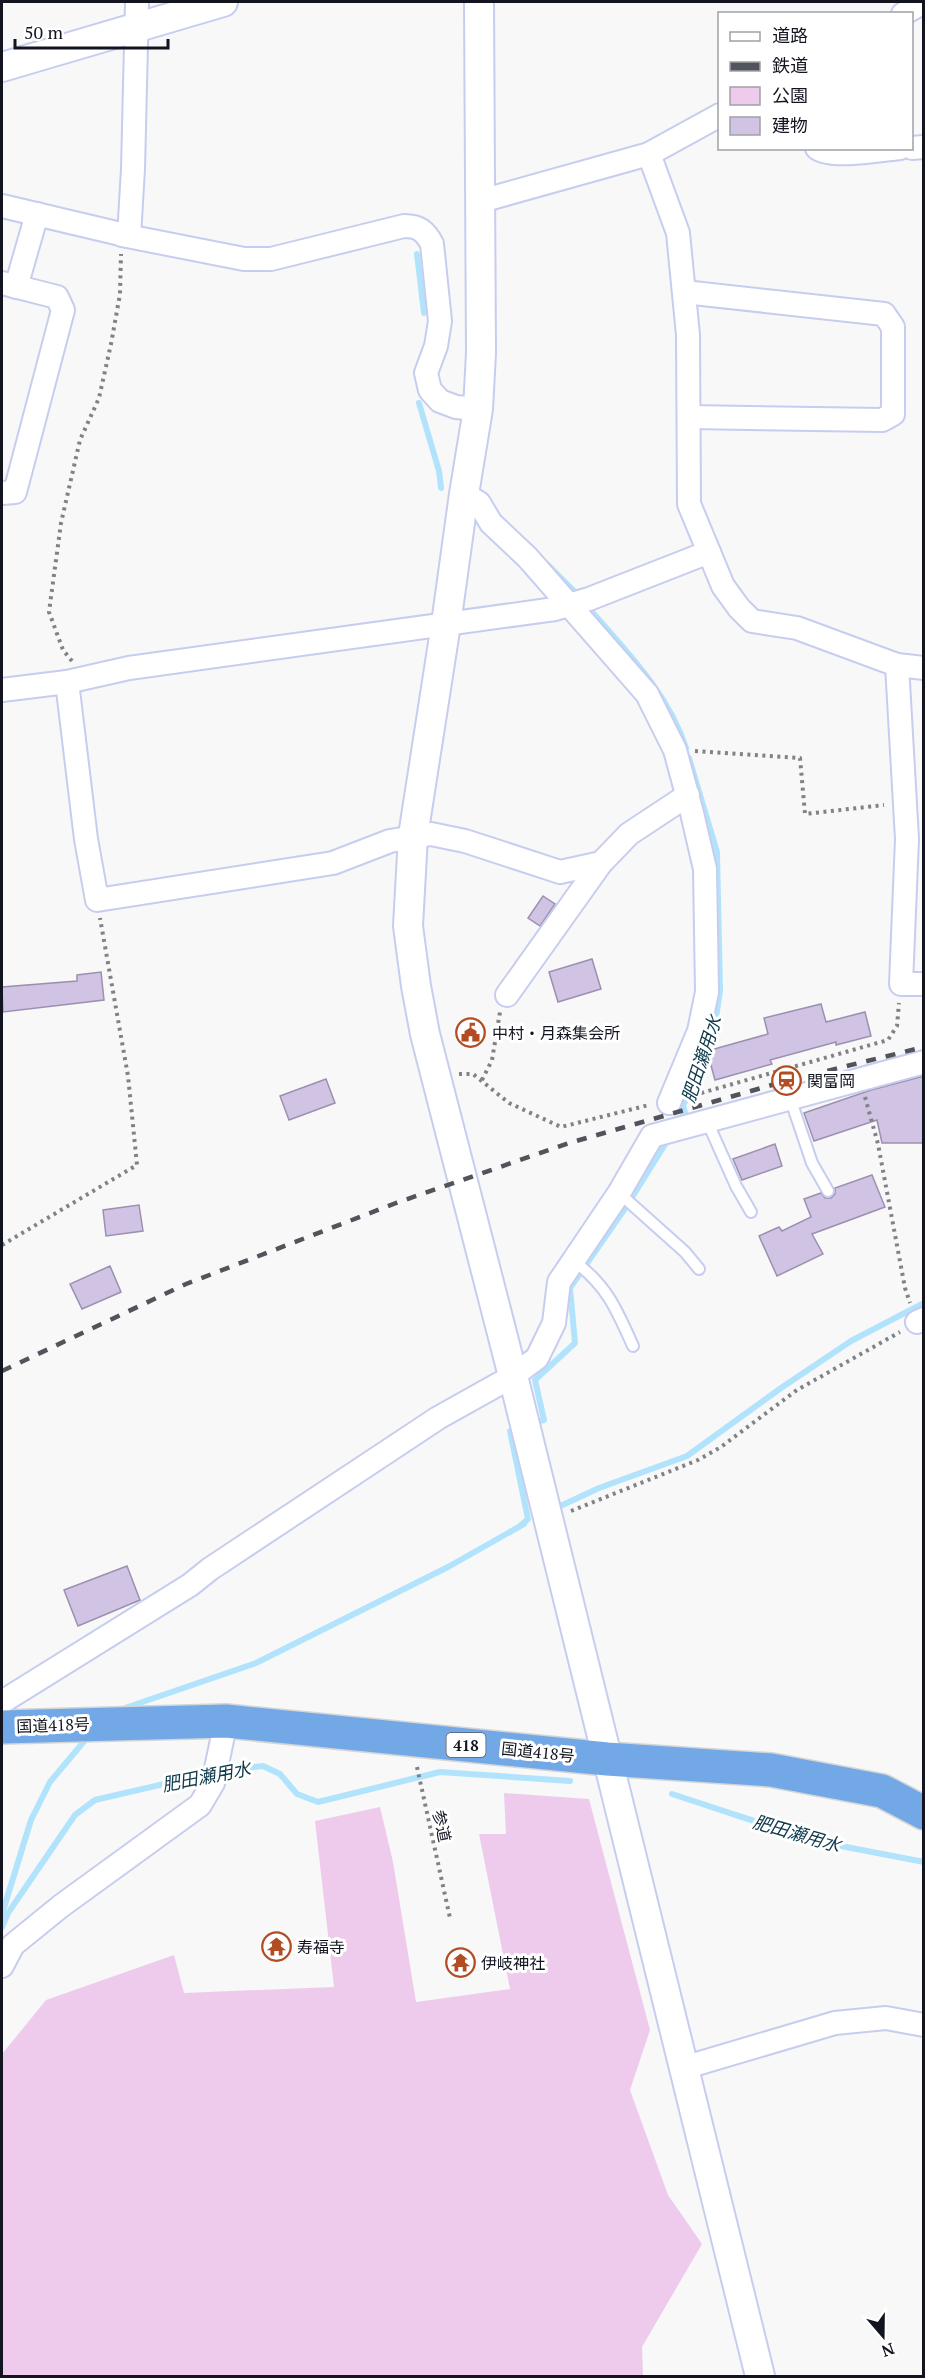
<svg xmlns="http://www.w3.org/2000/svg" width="925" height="2378" font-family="'PT Serif','Noto Sans JP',serif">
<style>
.green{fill:#eecbed}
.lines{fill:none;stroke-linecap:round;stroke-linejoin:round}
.stream{stroke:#b1e4fc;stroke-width:6}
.building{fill:#d0c3e4;stroke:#9c90b0;stroke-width:1.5}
.service-casing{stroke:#c7cdef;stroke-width:14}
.minor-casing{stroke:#c7cdef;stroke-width:26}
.tertiary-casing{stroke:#c7cdef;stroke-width:32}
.trunk-casing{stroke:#d4d5d7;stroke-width:36}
.path{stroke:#818288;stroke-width:4;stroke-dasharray:3 4.5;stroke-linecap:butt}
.service{stroke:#fff;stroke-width:10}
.minor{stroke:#fff;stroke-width:22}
.tertiary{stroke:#fff;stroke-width:28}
.trunk{stroke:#73a8e6;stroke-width:33}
.rail{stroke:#52545c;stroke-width:4.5;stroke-dasharray:10 10;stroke-linecap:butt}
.labels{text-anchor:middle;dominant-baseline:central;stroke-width:6;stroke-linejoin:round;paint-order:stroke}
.shield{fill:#fff;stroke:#595a63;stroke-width:1.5}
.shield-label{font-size:15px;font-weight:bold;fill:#121420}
.poi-label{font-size:16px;fill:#121420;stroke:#fff;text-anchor:start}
.street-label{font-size:16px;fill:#121420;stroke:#fff}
.water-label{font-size:18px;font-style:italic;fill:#0e3a4b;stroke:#fff}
</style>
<rect width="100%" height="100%" fill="#f8f8f8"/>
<!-- green -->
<polygon class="green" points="504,1793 589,1799 650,2030 630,2090 668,2195 702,2244 642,2347 643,2376 2,2376 2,2054 46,2000 174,1955 184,1993 334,1987 315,1821 380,1807 393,1862 416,2002 510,1989 479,1834 506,1834"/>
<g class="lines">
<!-- stream -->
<g class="stream">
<polyline points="417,254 424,313"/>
<polyline points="419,403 439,471 441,488"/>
<polyline points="547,564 580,597"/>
<path d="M 586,605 C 624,649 668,692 686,748"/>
<polyline points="679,1122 685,1113 683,1105 691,1091 714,1031 720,991 717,852 689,758"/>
<polyline points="532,1424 544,1420 535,1380 575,1343 570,1288 626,1207 669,1138"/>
<polyline points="519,1428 510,1431 528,1519 520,1526"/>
<polyline points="554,1509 599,1488 687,1456 781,1388 851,1341 924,1303"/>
<polyline points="125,1708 256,1663 448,1567 524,1524"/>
<polyline points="221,1771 263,1766 280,1774 297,1794 318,1802 440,1772 570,1781"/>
<polyline points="672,1794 815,1841 924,1862"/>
<polyline points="2,1914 31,1820 50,1782 86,1739"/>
<polyline points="2,1927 8,1913 75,1815 95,1800 211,1773"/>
</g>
</g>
<!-- building -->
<g class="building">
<polygon points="543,896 555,904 540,926 528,918"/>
<polygon points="592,959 601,989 558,1002 549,972"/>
<polygon points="101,972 104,1000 3,1012 2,987 77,981 77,975"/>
<polygon points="821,1004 826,1022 865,1012 871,1036 836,1045 836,1042 770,1060 772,1064 715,1080 707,1051 768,1034 764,1018"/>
<polygon points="924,1076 924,1143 882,1143 877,1120 814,1141 804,1113 871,1090"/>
<polygon points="326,1079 335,1103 289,1120 280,1096"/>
<polygon points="775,1144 782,1166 742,1180 733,1159"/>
<polygon points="872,1175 885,1207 812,1234 823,1254 777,1276 759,1236 779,1227 782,1231 811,1217 804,1199 821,1193 825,1198 831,1198 835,1194 835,1188"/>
<polygon points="139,1205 143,1231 106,1236 103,1210"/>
<polygon points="110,1266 121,1292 82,1309 70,1284"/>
<polygon points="127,1566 140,1600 78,1626 64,1590"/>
</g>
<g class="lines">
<defs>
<g id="service">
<polyline points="790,1098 812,1163 828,1191"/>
<polyline points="707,1121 736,1186 751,1212"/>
<polyline points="619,1193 685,1252 699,1269"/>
<path d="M 574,1261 C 607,1286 616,1308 633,1346"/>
</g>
<g id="minor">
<polyline points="903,14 924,2"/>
<path d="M 817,148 C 831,159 881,150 900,148"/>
<polyline points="912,148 924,147"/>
<polyline points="649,154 678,233 688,335 689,504 723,586 739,608 752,621 797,628 897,665 924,668"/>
<polyline points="481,201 649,154 720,115"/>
<polyline points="2,206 129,236"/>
<path d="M 122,235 L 244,259 L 271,259 L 404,226 C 419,226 425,231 432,244 L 440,321 L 436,346 L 426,373 L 430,390 L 440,401 L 456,407 L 478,409"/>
<polyline points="129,236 133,169 137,2"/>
<polyline points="2,283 57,297 63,310 15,492 2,493"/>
<polyline points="16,287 37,214"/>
<polyline points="684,292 884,314 893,327 893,414 882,420 689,417"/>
<polyline points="464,494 479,503 491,523 528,558 647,694 675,750 692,813 705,869 707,992 699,1031 669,1103"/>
<polyline points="897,665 907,839 901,984 924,984"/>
<polyline points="67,682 86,839 97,900 333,863 390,841 431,834 465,841 560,872 601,863 629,834 688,795"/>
<polyline points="2,690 67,682 129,668 555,609 589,599 709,552"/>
<polyline points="507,995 601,863"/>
<polyline points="917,1322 924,1319"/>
<polyline points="2,1702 190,1585 210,1569 438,1418 513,1376 537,1358 554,1323 559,1282 619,1193 652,1136 924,1062"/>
<polyline points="2,1966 13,1945 61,1906 200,1805 213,1783 226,1721"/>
<polyline points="683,2068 835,2023 886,2018 924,2025"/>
</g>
<g id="tertiary">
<polyline points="479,2 481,353 478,409 464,494 446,624 413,836 408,926 416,986 425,1034 513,1376 760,2376"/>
<polyline points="2,67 223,2"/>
</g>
<polyline id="trunk" points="2,1727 226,1721 607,1759 771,1770 882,1791 924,1813"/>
</defs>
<!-- service casing -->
<use href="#service" class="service-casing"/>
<!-- minor casing -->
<use href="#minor" class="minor-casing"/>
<!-- tertiary casing -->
<use href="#tertiary" class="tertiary-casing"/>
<!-- trunk casing -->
<use href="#trunk" class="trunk-casing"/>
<!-- path -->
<g class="path">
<polyline points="72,661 63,650 49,612 61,523 80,440 99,398 111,344 120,294 121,254"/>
<polyline points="695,751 800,758 805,814 884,805"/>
<polyline points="459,1074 473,1074 509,1103 561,1127 649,1105"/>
<polyline points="482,1080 492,1060 500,1012"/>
<polyline points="694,1095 888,1040 897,1026 899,1003"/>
<polyline points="865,1097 878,1144 905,1288 910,1303"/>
<polyline points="2,1245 137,1165 128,1076 100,918"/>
<polyline points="571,1511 698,1460 721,1447 797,1390 900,1332"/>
<polyline points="417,1767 450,1918"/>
</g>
<!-- service -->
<use href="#service" class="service"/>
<!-- minor -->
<use href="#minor" class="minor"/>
<!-- tertiary -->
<use href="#tertiary" class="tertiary"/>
<!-- trunk -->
<use href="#trunk" class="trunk"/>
<!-- rail -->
<polyline class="rail" points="2,1371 186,1284 396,1203 569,1143 786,1081 924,1047"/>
</g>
<!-- icons -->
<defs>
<symbol id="civic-ring" viewBox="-11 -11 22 22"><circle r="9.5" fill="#fff" stroke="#b24c23" stroke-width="1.5"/><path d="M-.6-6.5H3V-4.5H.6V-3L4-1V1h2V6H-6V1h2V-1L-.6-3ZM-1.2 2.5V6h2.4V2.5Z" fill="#b24c23"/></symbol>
<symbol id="station-ring" viewBox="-11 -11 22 22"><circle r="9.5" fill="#fff" stroke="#b24c23" stroke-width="1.5"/><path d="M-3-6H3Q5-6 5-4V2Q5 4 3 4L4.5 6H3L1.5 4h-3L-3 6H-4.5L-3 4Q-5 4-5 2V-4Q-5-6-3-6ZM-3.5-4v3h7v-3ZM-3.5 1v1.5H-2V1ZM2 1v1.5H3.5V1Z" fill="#b24c23"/></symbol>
<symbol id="temple-ring" viewBox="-11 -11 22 22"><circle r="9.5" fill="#fff" stroke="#b24c23" stroke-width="1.5"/><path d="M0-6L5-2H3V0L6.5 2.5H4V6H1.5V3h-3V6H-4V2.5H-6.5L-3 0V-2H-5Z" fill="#b24c23"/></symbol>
</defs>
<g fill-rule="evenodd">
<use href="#civic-ring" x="454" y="1016" width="33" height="33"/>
<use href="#station-ring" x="770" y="1064" width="33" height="33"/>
<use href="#temple-ring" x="260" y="1930" width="33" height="33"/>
<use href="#temple-ring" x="444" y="1946" width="33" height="33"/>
</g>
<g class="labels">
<!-- shield labels -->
<rect class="shield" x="446.5" y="1733" width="39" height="24" rx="4.5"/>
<g class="shield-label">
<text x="466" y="1745">418</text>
</g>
<!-- poi labels -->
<g class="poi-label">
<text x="492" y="1033">中村・月森集会所</text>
<text x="807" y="1081">関富岡</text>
<text x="297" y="1947">寿福寺</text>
<text x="481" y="1963">伊岐神社</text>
</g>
<!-- street labels -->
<g class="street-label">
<text transform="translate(53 1725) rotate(-2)">国道418号</text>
<text transform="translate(538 1752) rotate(6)">国道418号</text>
<text transform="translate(442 1826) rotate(78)">参道</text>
</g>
<!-- water labels -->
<g class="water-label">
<text transform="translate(701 1059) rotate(-72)">肥田瀬用水</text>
<text transform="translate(206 1776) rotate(-11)">肥田瀬用水</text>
<text transform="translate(797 1833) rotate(16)">肥田瀬用水</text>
</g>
</g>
<!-- border -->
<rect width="925" height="2378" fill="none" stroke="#121420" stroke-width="6"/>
<!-- legend -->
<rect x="718" y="12" width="195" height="138" fill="#ffffff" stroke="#a0a1a6" stroke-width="1.5"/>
<rect x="730" y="32" width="30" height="9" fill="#ffffff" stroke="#a0a1a6" stroke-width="1.5"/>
<text x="772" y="42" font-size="18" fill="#121420">道路</text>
<rect x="730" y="62" width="30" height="9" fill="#52545c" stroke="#a0a1a6" stroke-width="1.5"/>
<text x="772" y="72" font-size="18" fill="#121420">鉄道</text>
<rect x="730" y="87" width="30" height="18" fill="#eecbed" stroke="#a0a1a6" stroke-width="1.5"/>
<text x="772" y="102" font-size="18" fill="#121420">公園</text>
<rect x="730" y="117" width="30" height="18" fill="#d0c3e4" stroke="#a0a1a6" stroke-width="1.5"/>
<text x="772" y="132" font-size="18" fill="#121420">建物</text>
<!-- north arrow -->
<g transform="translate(883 2336) rotate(160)" stroke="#ffffff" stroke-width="4.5" paint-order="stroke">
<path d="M0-4.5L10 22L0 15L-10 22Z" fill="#121420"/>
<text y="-9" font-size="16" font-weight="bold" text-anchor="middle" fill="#121420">N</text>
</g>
<!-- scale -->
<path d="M15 39v9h153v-9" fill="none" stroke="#121420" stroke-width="3"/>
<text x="24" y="39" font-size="18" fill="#121420" stroke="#ffffff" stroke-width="4.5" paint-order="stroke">50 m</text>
</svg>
